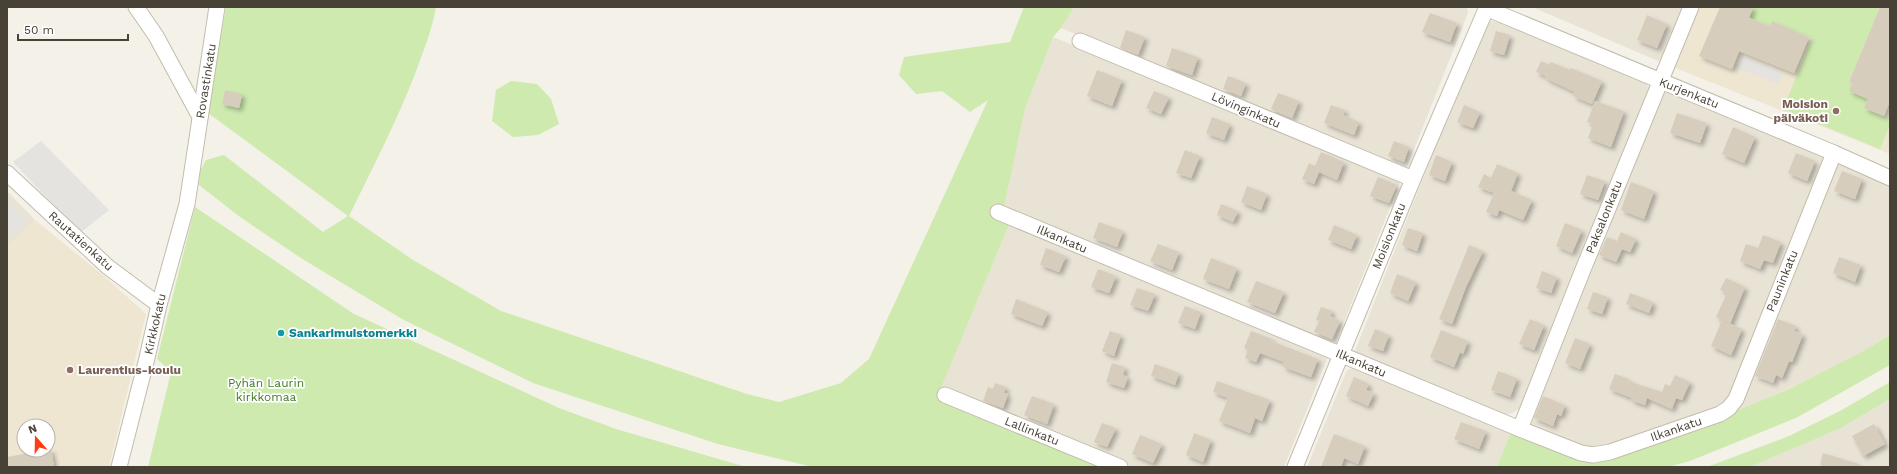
<svg xmlns="http://www.w3.org/2000/svg" width="1897" height="474" font-family="'Work Sans',sans-serif">
<style>
.residential{fill:#e9e3d6}
.education{fill:#eee6d1;fill-rule:evenodd}
.green{fill:#ceeaaf}
.parking{fill:#e5e3e0}
.building{fill:#d7cdbd;filter:url(#shadow)}
.lines{fill:none;stroke-linecap:round;stroke-linejoin:round}
.minor-casing{stroke:#c3bcad;stroke-width:17}
.minor{stroke:#fff;stroke-width:15}
.education-dot{fill:#8d6e63;stroke:#fff;stroke-width:1.5}
.culture-dot{fill:#0f9aa8;stroke:#fff;stroke-width:1.5}
.labels{text-anchor:middle;dominant-baseline:central;stroke-width:3.5;stroke-linejoin:round;paint-order:stroke}
.street-label{font-size:12px;fill:#484136;stroke:#fff}
.education-label{font-size:12px;font-weight:bold;fill:#785e54;stroke:#fff;text-anchor:end}
.culture-label{font-size:12px;font-weight:bold;fill:#0d838f;stroke:#fff;text-anchor:start}
.park-label{font-size:12px;fill:#457c27;stroke:#fff}
</style>
<defs>
<filter id="shadow"><feDropShadow dx="3.5" dy="3.5" stdDeviation="2" flood-color="#0004"/></filter>
</defs>
<rect width="100%" height="100%" fill="#f4f1e8"/>
<!-- residential -->
<g class="residential">
<polygon points="1074,7 1467,7 1468,13 1407,167 1404,169 1400,169 1061,28"/>
<polygon points="1532,7 1686,7 1663,63"/>
<polygon points="1489,21 1504,23 1646,84 1649,87 1650,92 1519,409 1510,414 1501,414 1356,354 1355,351 1483,26"/>
<polygon points="1053,37 1401,180 1336,342 1333,344 1004,207 1025,109"/>
<polygon points="1665,92 1821,155 1824,159 1736,389 1718,409 1591,450 1530,428 1528,424 1662,93"/>
<polygon points="1843,164 1890,184 1890,335 1860,353 1785,391 1733,412 1833,167"/>
<polygon points="7,191 35,220 7,246"/>
<polygon points="1010,222 1328,357 1284,467 1133,467 941,387"/>
<polygon points="1354,367 1427,399 1453,407 1511,432 1497,467 1307,467 1347,370"/>
<polygon points="1890,399 1890,467 1750,467 1841,428"/>
</g>
<!-- education -->
<g class="education">
<polygon points="1698,7 1890,7 1890,154 1673,67"/>
<path d="M 35,220 L 104,276 L 146,314 L 109,467 L 7,467 L 7,246 ZM 24,426 L 48,426 L 48,450 L 24,450 Z"/>
</g>
<!-- green -->
<g class="green">
<path d="M 226,7 L 436,7 C 432,30 423,52 415,74 C 396,123 372,169 349,216 L 413,260 L 501,311 L 747,394 L 779,402 L 841,383 L 869,359 L 988,100 L 970,112 L 942,91 L 916,94 L 899,75 L 904,57 L 1010,42 L 1024,7 L 1074,7 L 1061,28 L 1053,37 L 1025,109 L 1004,207 L 1010,222 L 941,388 L 945,402 L 1104,467 L 813,467 L 718,444 L 533,383 L 402,319 L 304,260 L 240,217 L 199,185 L 200,171 L 206,160 L 224,155 L 323,232 L 348,216 L 208,113 Z"/>
<polygon points="1753,7 1880,7 1849,82 1868,99 1865,108 1890,119 1890,125 1880,149 1783,109 1812,38 1772,21 1770,26 1749,18"/>
<polygon points="511,81 537,84 551,99 559,124 538,135 513,137 492,121 496,90"/>
<polygon points="195,207 354,314 559,408 616,429 746,467 148,467 171,372 157,359"/>
<polygon points="1890,335 1890,365 1796,418 1690,461 1668,467 1497,467 1511,432 1586,460 1678,434 1785,391 1860,353"/>
<polygon points="1890,382 1890,399 1841,428 1750,467 1707,467 1789,436 1840,411"/>
</g>
<!-- parking -->
<g class="parking">
<polygon points="1742,56 1783,72 1778,84 1737,68"/>
<polygon points="41,141 109,210 80,233 13,162"/>
<polygon points="7,199 26,221 7,239"/>
</g>
<!-- building -->
<g class="building">
<polygon points="1720,7 1753,7 1749,18 1770,26 1772,21 1809,37 1794,73 1739,51 1732,69 1699,56"/>
<polygon points="1880,7 1890,7 1890,101 1884,116 1864,108 1868,99 1849,91 1852,84 1849,82"/>
<polygon points="1430,13 1457,23 1450,42 1422,32"/>
<polygon points="1647,15 1667,24 1657,48 1637,40"/>
<polygon points="1126,30 1145,37 1138,55 1120,48"/>
<polygon points="1496,31 1510,35 1504,55 1490,51"/>
<polygon points="1172,48 1198,57 1192,75 1166,66"/>
<polygon points="1541,61 1550,65 1551,62 1570,70 1571,68 1602,81 1592,104 1573,96 1575,92 1545,78 1546,76 1536,72"/>
<polygon points="1097,70 1122,80 1112,106 1087,96"/>
<polygon points="1228,76 1246,83 1241,96 1223,89"/>
<polygon points="225,90 242,94 239,108 222,104"/>
<polygon points="1154,91 1169,97 1161,114 1146,108"/>
<polygon points="1278,93 1299,101 1292,118 1271,109"/>
<polygon points="1595,101 1624,111 1611,147 1588,138 1593,124 1587,122"/>
<polygon points="1331,105 1345,110 1343,115 1359,122 1354,135 1324,123"/>
<polygon points="1464,105 1480,112 1473,128 1457,122"/>
<polygon points="1677,113 1707,123 1700,143 1670,133"/>
<polygon points="1212,117 1230,124 1224,140 1206,133"/>
<polygon points="1733,127 1755,137 1744,163 1722,154"/>
<polygon points="1394,141 1409,147 1404,162 1388,156"/>
<polygon points="1185,150 1200,156 1191,178 1176,173"/>
<polygon points="1321,152 1344,162 1337,180 1319,172 1314,184 1302,179 1309,163 1315,166"/>
<polygon points="1796,153 1815,161 1807,181 1788,173"/>
<polygon points="1436,155 1452,162 1445,181 1429,175"/>
<polygon points="1497,164 1518,173 1511,191 1532,200 1523,220 1499,210 1497,216 1486,212 1494,193 1478,187 1484,174 1491,178"/>
<polygon points="1842,171 1862,179 1855,199 1834,191"/>
<polygon points="1587,175 1605,181 1598,200 1580,194"/>
<polygon points="1378,177 1397,185 1389,203 1370,196"/>
<polygon points="1631,182 1654,191 1644,219 1621,210"/>
<polygon points="1247,186 1267,194 1261,210 1241,202"/>
<polygon points="1221,204 1238,211 1233,222 1217,215"/>
<polygon points="1099,222 1123,231 1117,247 1093,238"/>
<polygon points="1565,223 1582,230 1572,253 1556,246"/>
<polygon points="1334,225 1357,235 1351,249 1328,240"/>
<polygon points="1408,228 1423,233 1417,251 1402,245"/>
<polygon points="1621,232 1636,239 1630,252 1622,249 1616,262 1599,255 1607,237 1617,241"/>
<polygon points="1763,235 1781,242 1773,263 1764,260 1760,269 1740,261 1746,244 1758,248"/>
<polygon points="1158,244 1179,252 1172,270 1150,261"/>
<polygon points="1469,245 1483,251 1466,287 1452,324 1439,319"/>
<polygon points="1046,248 1066,256 1059,272 1040,265"/>
<polygon points="1839,257 1861,265 1855,282 1833,273"/>
<polygon points="1211,258 1237,268 1229,289 1203,279"/>
<polygon points="1098,269 1116,276 1109,293 1091,287"/>
<polygon points="1542,271 1557,277 1551,293 1536,288"/>
<polygon points="1397,274 1416,282 1408,301 1390,293"/>
<polygon points="1726,278 1745,287 1730,324 1716,317 1727,293 1720,290"/>
<polygon points="1256,281 1284,292 1275,313 1247,302"/>
<polygon points="1137,288 1155,294 1148,311 1130,305"/>
<polygon points="1593,292 1608,297 1602,314 1587,309"/>
<polygon points="1630,293 1653,302 1649,313 1626,304"/>
<polygon points="1016,299 1048,312 1042,326 1011,314"/>
<polygon points="1185,306 1201,312 1195,329 1178,323"/>
<polygon points="1321,307 1332,311 1330,316 1340,321 1332,339 1314,332 1319,321 1316,320"/>
<polygon points="1530,319 1544,325 1534,350 1519,344"/>
<polygon points="1778,319 1796,326 1794,331 1803,334 1792,362 1789,361 1782,378 1776,375 1773,383 1755,376"/>
<polygon points="1722,320 1742,329 1731,355 1711,346"/>
<polygon points="1375,329 1389,335 1383,351 1368,346"/>
<polygon points="1441,330 1468,341 1463,354 1460,352 1454,367 1430,357"/>
<polygon points="1110,331 1121,335 1114,356 1102,351"/>
<polygon points="1251,331 1272,339 1271,341 1318,359 1311,377 1283,367 1284,362 1260,353 1256,362 1245,358 1248,350 1244,348"/>
<polygon points="1575,338 1590,344 1580,369 1565,363"/>
<polygon points="1112,363 1125,367 1123,375 1128,377 1124,388 1106,382"/>
<polygon points="1155,364 1179,373 1175,385 1151,376"/>
<polygon points="1498,371 1517,378 1510,397 1491,390"/>
<polygon points="1615,374 1629,379 1628,381 1662,392 1665,384 1670,386 1675,375 1690,382 1682,400 1676,398 1672,409 1647,398 1645,405 1631,400 1632,398 1609,389"/>
<polygon points="1354,377 1369,384 1366,390 1374,393 1368,406 1346,396"/>
<polygon points="1217,381 1270,400 1262,421 1255,418 1250,433 1219,421 1228,398 1213,392"/>
<polygon points="995,383 1006,387 1004,393 1008,394 1003,408 983,401 988,387 993,389"/>
<polygon points="1032,396 1054,404 1047,424 1024,415"/>
<polygon points="1543,396 1565,405 1561,416 1557,414 1553,426 1534,418"/>
<polygon points="1461,422 1486,431 1479,449 1454,439"/>
<polygon points="1102,423 1116,428 1107,447 1094,442"/>
<polygon points="1874,424 1885,444 1863,456 1852,436"/>
<polygon points="1194,433 1211,440 1203,462 1186,455"/>
<polygon points="1334,434 1365,446 1358,464 1344,458 1341,467 1321,467"/>
<polygon points="1140,435 1162,444 1153,463 1132,454"/>
<polygon points="51,449 54,467 7,467 7,457"/>
<polygon points="1823,453 1859,464 1858,467 1827,467 1820,465"/>
</g>
<g class="lines">
<defs>
<g id="minor">
<polyline points="136,7 156,36 200,117"/>
<polyline points="1488,7 1495,12 1834,153 1890,178"/>
<polyline points="1080,41 1413,179"/>
<polyline points="7,173 108,267 159,305"/>
<polyline points="998,212 1520,429 1581,453 1593,455 1610,452 1720,414 1729,408 1736,399 1834,153"/>
<polyline points="945,395 1120,467"/>
<polyline points="1520,429 1582,272 1691,7"/>
<polyline points="119,467 147,358 159,305 187,204 217,7"/>
<polyline points="1295,467 1413,179 1487,7"/>
</g>
</defs>
<!-- minor casing -->
<use href="#minor" class="minor-casing"/>
<!-- minor -->
<use href="#minor" class="minor"/>
</g>
<!-- markers -->
<g class="education-dot">
<circle cx="1836" cy="111" r="4"/>
<circle cx="70" cy="370" r="4"/>
</g>
<circle class="culture-dot" cx="281" cy="333" r="4"/>
<g class="labels">
<!-- street labels -->
<g class="street-label">
<text transform="translate(206 81) rotate(-81)">Rovastinkatu</text>
<text transform="translate(1689 93) rotate(22)">Kurjenkatu</text>
<text transform="translate(1246 110) rotate(23)">Lövinginkatu</text>
<text transform="translate(1604 217) rotate(-68)">Paksalonkatu</text>
<text transform="translate(1389 236) rotate(-68)">Moisionkatu</text>
<text transform="translate(1062 239) rotate(23)">Ilkankatu</text>
<text transform="translate(81 241) rotate(42)">Rautatienkatu</text>
<text transform="translate(1782 281) rotate(-68)">Pauninkatu</text>
<text transform="translate(155 324) rotate(-77)">Kirkkokatu</text>
<text transform="translate(1361 363) rotate(23)">Ilkankatu</text>
<text transform="translate(1676 429) rotate(-19)">Ilkankatu</text>
<text transform="translate(1032 431) rotate(22)">Lallinkatu</text>
</g>
<!-- education labels -->
<g class="education-label">
<text x="1828" y="104">Moision<tspan x="1828" dy="14">päiväkoti</tspan></text>
<text x="78" y="370" text-anchor="start">Laurentius-koulu</text>
</g>
<!-- culture labels -->
<g class="culture-label">
<text x="289" y="333">Sankarimuistomerkki</text>
</g>
<!-- park labels -->
<g class="park-label">
<text x="266" y="383">Pyhän Laurin<tspan x="266" dy="14">kirkkomaa</tspan></text>
</g>
</g>
<!-- border -->
<rect width="1897" height="474" fill="none" stroke="#484136" stroke-width="16"/>
<!-- north arrow -->
<g transform="translate(36 438) rotate(340)"><circle r="19" fill="#ffffff" stroke="#b6b3af"/>
<path d="M0-3L7 15L0 10L-7 15Z" fill="#ff3c14"/>
<text y="-6" font-size="11" font-weight="bold" text-anchor="middle" fill="#484136">N</text>
</g>
<!-- scale -->
<path d="M18 34v6h110v-6" fill="none" stroke="#484136" stroke-width="2"/>
<text x="24" y="34" font-size="12" fill="#484136" stroke="#ffffff" stroke-width="3" paint-order="stroke">50 m</text>
</svg>
